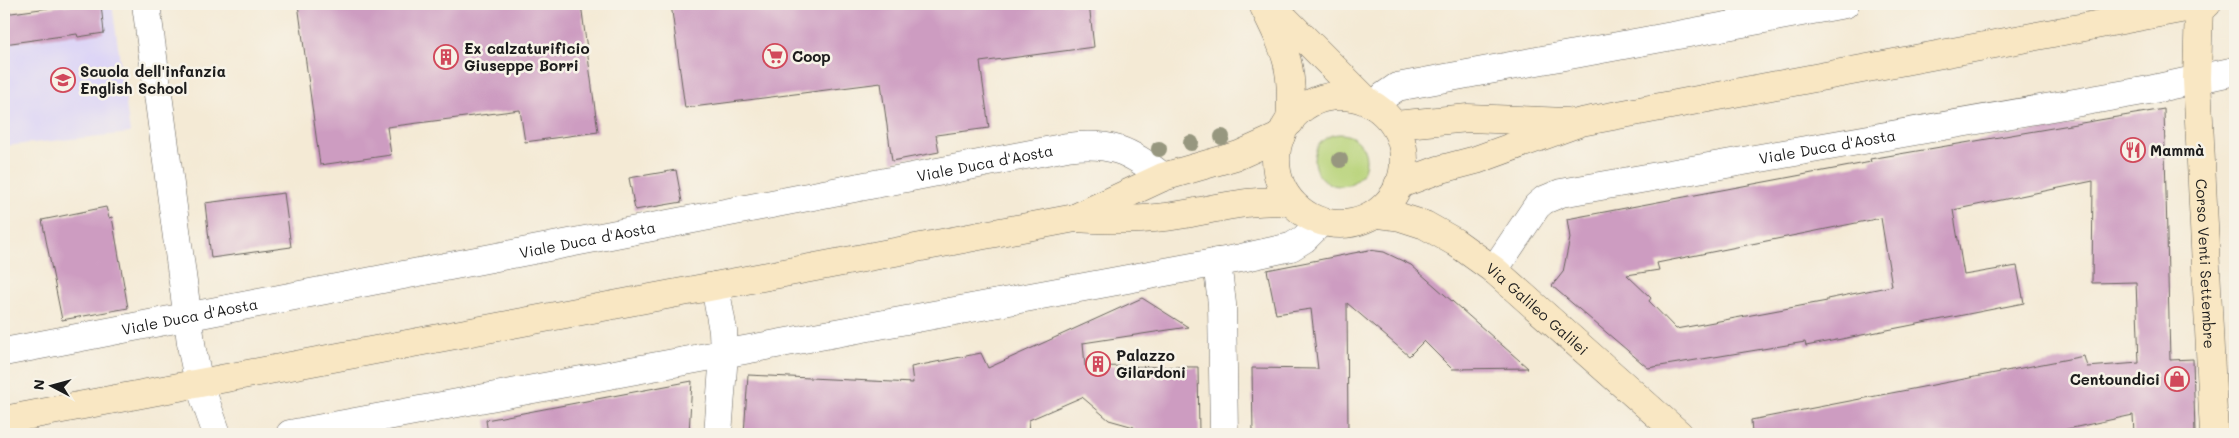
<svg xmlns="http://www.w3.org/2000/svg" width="2239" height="438" font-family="Mali,sans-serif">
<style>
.built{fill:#ddd5f6}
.green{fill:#b8d379;stroke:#6a784a}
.building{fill:#cd9cc1;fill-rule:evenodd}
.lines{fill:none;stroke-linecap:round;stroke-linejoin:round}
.street-casing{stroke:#68645d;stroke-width:29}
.secondary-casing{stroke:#68645d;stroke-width:29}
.street{stroke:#fff;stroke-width:28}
.secondary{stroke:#f9e7c3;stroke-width:28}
.tree{fill:#97977f}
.labels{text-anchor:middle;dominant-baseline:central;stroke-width:5;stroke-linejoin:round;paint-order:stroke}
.poi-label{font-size:15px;font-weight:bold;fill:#1c1c1c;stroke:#f7f3e8;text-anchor:start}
.street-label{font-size:15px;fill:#1c1c1c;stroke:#f7f3e8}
</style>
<rect width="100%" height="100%" fill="#f7f3e8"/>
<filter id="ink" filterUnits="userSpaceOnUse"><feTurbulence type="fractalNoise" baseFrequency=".02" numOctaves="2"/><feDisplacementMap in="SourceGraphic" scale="10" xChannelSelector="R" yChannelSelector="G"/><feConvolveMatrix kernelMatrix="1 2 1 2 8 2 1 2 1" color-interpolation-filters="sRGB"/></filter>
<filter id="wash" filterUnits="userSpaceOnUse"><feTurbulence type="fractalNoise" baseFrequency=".0096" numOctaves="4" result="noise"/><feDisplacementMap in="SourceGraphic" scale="20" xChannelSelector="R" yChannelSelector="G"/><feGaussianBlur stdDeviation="1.12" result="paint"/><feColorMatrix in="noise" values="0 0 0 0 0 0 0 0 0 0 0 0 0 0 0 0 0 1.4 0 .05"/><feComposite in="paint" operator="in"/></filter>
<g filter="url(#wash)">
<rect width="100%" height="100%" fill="#f4ead5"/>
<!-- built -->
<polygon class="built" points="78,4 112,4 130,133 4,146 4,14"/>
<!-- green -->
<circle class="green" cx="1340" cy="160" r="26"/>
<g id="blocks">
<!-- building -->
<g class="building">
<polygon points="78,4 101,4 104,33 78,37 77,34 4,44 4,14"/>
<polygon points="298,4 581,4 598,132 525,142 520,110 387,127 391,155 320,165"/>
<polygon points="671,4 1089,4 1094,47 980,62 989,128 936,135 939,152 892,161 881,83 685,108"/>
<path d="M 2164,109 L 2170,360 L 2193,359 L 2195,434 L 2134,434 L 2133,415 L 2044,434 L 1752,434 L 1751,420 L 2084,356 L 2087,367 L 2139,363 L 2136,282 L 2092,283 L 2093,181 L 1953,210 L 1964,275 L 2017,266 L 2024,303 L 1806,346 L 1805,342 L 1648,368 L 1552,286 L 1563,272 L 1570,238 L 1567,219 L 1871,162 L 1870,159 ZM 1881,218 L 1892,286 L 1827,299 L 1827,301 L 1676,329 L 1649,301 L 1651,298 L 1627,275 L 1659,270 L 1657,263 Z"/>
<polygon points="676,170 682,202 635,210 629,178"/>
<polygon points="284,193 291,247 211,258 205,203"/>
<polygon points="106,207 109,218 112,217 128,308 62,320 42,220"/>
<polygon points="1369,250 1384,252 1411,265 1528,368 1452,369 1424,341 1409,356 1347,303 1348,434 1253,434 1252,368 1318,369 1311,309 1276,314 1267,270"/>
<polygon points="1142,298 1188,327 1083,343 1085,366 1198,367 1199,434 1134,434 1134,427 1109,420 1082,397 1029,420 1028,434 744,434 748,375 913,383 911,367 981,353 988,368"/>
<polygon points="692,381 689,434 488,434 486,420"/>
</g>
</g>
</g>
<g filter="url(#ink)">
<use href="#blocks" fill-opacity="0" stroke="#68645d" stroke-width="1"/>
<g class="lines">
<defs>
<g id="street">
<polyline points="146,4 192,350 199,383 217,434"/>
<polyline points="1375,106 1384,96 1397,87 1845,4"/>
<polyline points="1217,262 1222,304 1224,434"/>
<path id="s1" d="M 1494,270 L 1537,206 L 1544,200 L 1561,193 L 2149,90 L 2235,71"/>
<polyline points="715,286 723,331 724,354 718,434"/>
<path id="s2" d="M 4,352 L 1067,147 C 1109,141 1131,151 1163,177"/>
<polyline points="290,434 1241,258 1291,247 1304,239 1321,222"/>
</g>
<g id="secondary">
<polyline points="1270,4 1367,101"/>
<path id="s3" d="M 2199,4 L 2197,79 L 2214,434"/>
<path d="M 1264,7 C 1287,54 1294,68 1290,122"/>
<circle cx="1340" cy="160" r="64"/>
<polyline points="1395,125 1468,118 1567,122"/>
<polyline points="1398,185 1438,170 1476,160 1581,122 2207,4"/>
<path id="s4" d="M 1378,214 L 1400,217 L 1425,225 L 1455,242 L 1494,270 L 1679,434"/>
<polyline points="1077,217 1163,177 1239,155 1281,136"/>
<path d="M 4,420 L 1075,218 C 1110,220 1144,221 1179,215 C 1215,209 1253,198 1290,202"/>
</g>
</defs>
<!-- street casing -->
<use href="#street" class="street-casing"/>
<!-- secondary casing -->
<use href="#secondary" class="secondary-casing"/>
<!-- street -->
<use href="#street" class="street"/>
<!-- secondary -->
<use href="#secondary" class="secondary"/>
</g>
<!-- trees -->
<g class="tree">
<circle cx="1222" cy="137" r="8"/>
<circle cx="1191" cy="143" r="8"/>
<circle cx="1159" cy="149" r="8"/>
<circle cx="1340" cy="160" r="8"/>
</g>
</g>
<!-- icons -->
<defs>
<symbol id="supermarket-ring" viewBox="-11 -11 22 22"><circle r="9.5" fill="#f7f3e8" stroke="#d1495b" stroke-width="1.5"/><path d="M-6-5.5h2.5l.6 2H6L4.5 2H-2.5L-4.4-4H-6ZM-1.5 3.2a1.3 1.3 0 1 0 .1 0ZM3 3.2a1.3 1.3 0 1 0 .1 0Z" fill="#d1495b"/></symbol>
<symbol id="building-ring" viewBox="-11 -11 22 22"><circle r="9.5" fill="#f7f3e8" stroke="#d1495b" stroke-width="1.5"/><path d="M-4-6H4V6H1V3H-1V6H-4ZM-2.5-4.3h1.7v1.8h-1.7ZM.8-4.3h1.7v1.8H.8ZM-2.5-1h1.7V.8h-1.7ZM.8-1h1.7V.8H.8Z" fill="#d1495b"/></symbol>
<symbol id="school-ring" viewBox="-11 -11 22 22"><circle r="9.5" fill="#f7f3e8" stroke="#d1495b" stroke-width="1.5"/><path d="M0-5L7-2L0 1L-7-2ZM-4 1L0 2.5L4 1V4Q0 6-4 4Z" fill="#d1495b"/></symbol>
<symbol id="restaurant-ring" viewBox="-11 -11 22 22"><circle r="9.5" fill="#f7f3e8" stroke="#d1495b" stroke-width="1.5"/><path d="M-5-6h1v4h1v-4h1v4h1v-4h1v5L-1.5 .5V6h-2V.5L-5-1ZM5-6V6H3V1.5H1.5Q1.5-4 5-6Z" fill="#d1495b"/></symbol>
<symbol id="shop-ring" viewBox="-11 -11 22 22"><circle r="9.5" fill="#f7f3e8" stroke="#d1495b" stroke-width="1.5"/><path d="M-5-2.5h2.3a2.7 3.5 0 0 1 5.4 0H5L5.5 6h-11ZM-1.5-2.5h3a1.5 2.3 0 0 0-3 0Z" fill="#d1495b"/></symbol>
</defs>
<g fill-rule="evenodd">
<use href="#supermarket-ring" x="761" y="42" width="28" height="28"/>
<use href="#building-ring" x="432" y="43" width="28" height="28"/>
<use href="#school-ring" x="49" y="66" width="28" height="28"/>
<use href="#restaurant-ring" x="2119" y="136" width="28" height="28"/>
<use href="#building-ring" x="1084" y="350" width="28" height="28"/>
<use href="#shop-ring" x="2163" y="365" width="28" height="28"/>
</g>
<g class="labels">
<!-- poi labels -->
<g class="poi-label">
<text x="464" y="48">Ex calzaturificio<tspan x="464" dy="17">Giuseppe Borri</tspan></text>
<text x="792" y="56">Coop</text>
<text x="80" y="71">Scuola dell'infanzia<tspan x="80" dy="17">English School</tspan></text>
<text x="2150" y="150">Mammà</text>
<text x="1116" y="355">Palazzo<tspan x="1116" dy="17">Gilardoni</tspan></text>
<text x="2160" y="379" text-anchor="end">Centoundici</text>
</g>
<!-- street labels -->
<g class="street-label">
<text stroke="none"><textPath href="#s1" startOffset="375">Viale Duca d'Aosta</textPath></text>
<text stroke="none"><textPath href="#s2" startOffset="999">Viale Duca d'Aosta</textPath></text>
<text stroke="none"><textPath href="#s2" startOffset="594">Viale Duca d'Aosta</textPath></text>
<text stroke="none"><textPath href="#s3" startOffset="260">Corso Venti Settembre</textPath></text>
<text stroke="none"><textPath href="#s4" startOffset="189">Via Galileo Galilei</textPath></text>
<text stroke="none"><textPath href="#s2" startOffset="189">Viale Duca d'Aosta</textPath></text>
</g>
</g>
<!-- margin -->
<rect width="2239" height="438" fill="none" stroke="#f7f3e8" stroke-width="20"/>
<!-- north arrow -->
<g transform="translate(52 386) rotate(276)" stroke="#f7f3e8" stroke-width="4" paint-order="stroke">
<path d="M0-4L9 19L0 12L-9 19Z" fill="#1c1c1c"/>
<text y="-8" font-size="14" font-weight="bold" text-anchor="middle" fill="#1c1c1c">N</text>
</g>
</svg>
